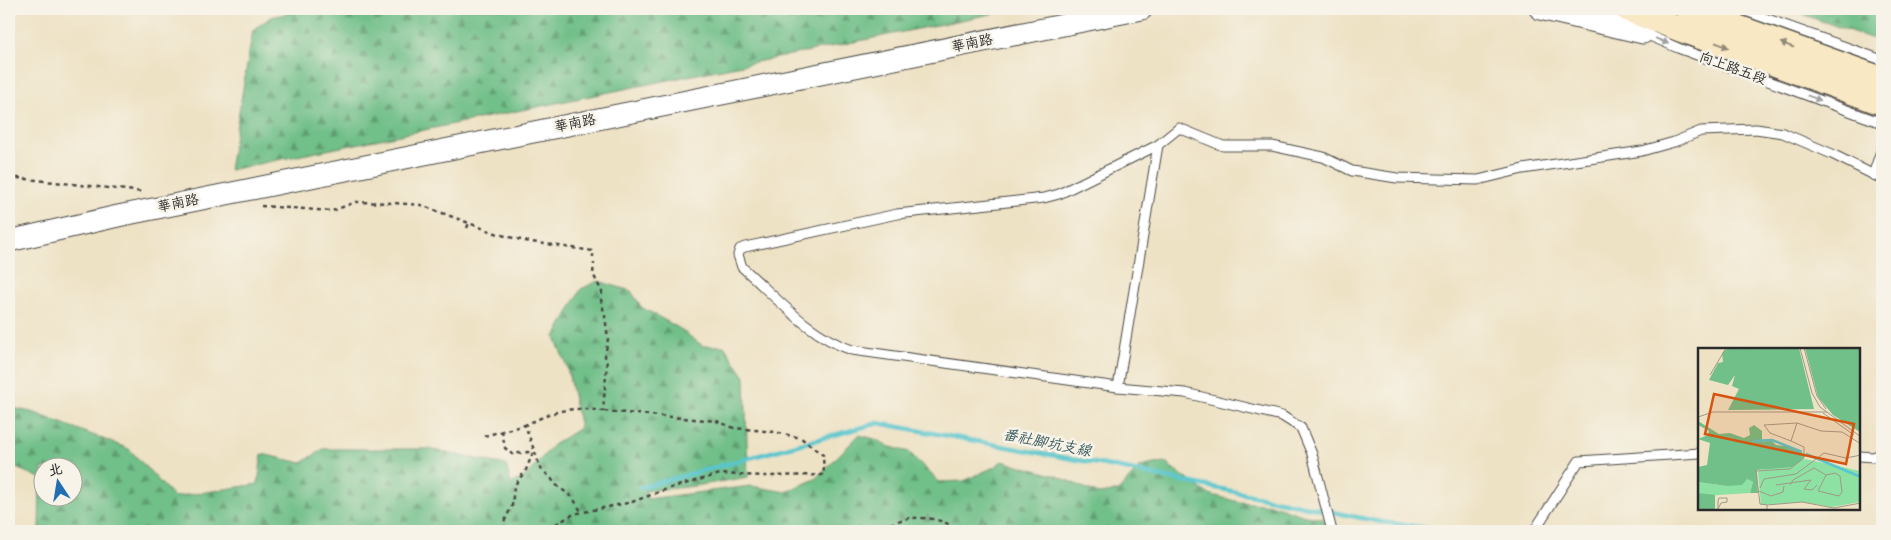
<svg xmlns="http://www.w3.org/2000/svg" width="1891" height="540" font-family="'Balsamiq Sans','LXGW WenKai TC',sans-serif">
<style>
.forest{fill:url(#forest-firs);stroke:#4e755a;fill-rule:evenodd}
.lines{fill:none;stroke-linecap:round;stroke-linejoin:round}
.stream{stroke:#58c6ce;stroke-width:4.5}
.service-casing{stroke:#484642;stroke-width:11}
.tertiary-casing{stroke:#484642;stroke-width:23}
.secondary-casing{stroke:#484642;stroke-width:26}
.path{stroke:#484642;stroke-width:2.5;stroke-dasharray:4 4;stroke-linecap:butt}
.service{stroke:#fff;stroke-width:9}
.tertiary{stroke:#fff;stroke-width:21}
.secondary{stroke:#f8e8c3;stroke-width:24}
.oneway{fill:#a0a0a0}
.oneway2{fill:#928a77}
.labels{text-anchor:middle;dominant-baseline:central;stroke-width:5;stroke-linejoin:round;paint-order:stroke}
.street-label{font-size:14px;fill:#2b2b2b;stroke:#f7f3e8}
.water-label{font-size:15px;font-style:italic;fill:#385a5c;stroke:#f7f3e8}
.inset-river{fill:none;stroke:#58c6ce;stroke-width:2.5}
.inset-road{fill:none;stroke:#a09987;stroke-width:1}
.view{fill:#d5540f;fill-opacity:0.15;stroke:#d5540f;stroke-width:2.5}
.inset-edge{fill:none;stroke:#2b2b2b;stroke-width:2.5}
</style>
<defs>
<pattern id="forest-firs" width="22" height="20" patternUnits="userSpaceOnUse" patternTransform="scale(1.25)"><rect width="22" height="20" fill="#71bf89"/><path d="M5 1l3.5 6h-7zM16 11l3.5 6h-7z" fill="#5d9b70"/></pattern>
</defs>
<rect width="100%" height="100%" fill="#f7f3e8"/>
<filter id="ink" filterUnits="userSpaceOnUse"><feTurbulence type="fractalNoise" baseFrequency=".02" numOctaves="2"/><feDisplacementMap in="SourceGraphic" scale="10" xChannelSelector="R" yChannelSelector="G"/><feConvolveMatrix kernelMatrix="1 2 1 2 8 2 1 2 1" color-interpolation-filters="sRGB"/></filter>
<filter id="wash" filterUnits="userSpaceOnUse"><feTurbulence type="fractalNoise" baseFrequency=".0096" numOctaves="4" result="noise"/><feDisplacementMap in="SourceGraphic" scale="20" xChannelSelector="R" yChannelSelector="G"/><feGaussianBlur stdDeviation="1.12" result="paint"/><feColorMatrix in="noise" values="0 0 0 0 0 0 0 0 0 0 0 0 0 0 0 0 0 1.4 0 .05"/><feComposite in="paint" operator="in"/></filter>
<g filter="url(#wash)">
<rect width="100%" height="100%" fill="#eee2c5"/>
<!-- forest -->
<g class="forest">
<polygon points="296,9 1015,9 229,170 253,30 271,17 295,12"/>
<polygon points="1787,9 1882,9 1882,42"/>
<path d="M 598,281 L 631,291 L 641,307 L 677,327 L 703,346 L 724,346 L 745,377 L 748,477 L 695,486 L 645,491 L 647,499 L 751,486 L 786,492 L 815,479 L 859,435 L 875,439 L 887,446 L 909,452 L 939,482 L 964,481 L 994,467 L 1002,461 L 1057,476 L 1099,494 L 1118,491 L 1140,467 L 1164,462 L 1208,494 L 1239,502 L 1273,505 L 1305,516 L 1323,518 L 1326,531 L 39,531 L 40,478 L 9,465 L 9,407 L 35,413 L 129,449 L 174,497 L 258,484 L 262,454 L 302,463 L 323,449 L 428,449 L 506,465 L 511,484 L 527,475 L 553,445 L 580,428 L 567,367 L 555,337 L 581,289 ZM 42,468 L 72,468 L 72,498 L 42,498 Z"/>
</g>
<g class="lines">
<!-- stream -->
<polyline class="stream" points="639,488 878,423 1105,465 1381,522 1455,531"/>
</g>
</g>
<g filter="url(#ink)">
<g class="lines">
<defs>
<g id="service">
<polyline points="1740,9 1882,60"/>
<polyline points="1643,33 1678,48 1882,123"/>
<polyline points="1873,175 1882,148"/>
<path d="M 1118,387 L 852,350 C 809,336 776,297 742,267 L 738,255 L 740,249 L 745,247 L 897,214 L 1044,198 L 1059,194 L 1158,145"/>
<polyline points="1860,456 1873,457 1882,454"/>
<polyline points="1332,531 1312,454 1301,428 1282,416 1185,393 1118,387 1158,145 1179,128 1223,146 1272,146 1323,157 1352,171 1397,178 1478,180 1523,169 1642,151 1674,142 1701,131 1756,129 1783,133 1832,154 1882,179"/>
<polyline points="1534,531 1579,461 1700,453"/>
</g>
<g id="tertiary">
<polyline points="1540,9 1643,33"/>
<polyline points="9,241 118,216 1142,9"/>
</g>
<g id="secondary">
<polyline points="1627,9 1684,31 1882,103"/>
<polyline points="1687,9 1882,79"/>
</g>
</defs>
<!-- service casing -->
<use href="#service" class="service-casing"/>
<!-- tertiary casing -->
<use href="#tertiary" class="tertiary-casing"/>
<!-- secondary casing -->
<use href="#secondary" class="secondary-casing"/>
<!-- path -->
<g class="path">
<polyline points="9,177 144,192"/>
<polyline points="261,206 332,211 356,202 394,203 421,205 498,234 525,241 593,251 593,257"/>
<polyline points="467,228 469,223"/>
<polyline points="502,431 505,448 512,454 528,452 532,455"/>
<polyline points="484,436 525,425"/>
<polyline points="535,452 540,468 551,478 555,484 573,498 582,513"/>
<polyline points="612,527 612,531"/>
<path d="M 522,531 L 505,528 L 504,522 L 512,506 L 514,486 L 526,470 L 534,450 L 525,425 C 558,410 568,406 603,411 L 607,364 L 605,356 L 608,339 L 605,316 L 601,300 L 602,292 L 593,274 L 594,263"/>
<polyline points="525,531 547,529 574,514 632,502 667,489 720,474 765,476 824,475 823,455 801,438 775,432 734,428 717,421 603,411"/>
<path d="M 876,531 C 887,526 901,518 913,518 C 927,517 948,520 957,531"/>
</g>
<!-- service -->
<use href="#service" class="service"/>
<!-- tertiary -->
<use href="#tertiary" class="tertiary"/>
<!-- secondary -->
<use href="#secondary" class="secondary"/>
</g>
<!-- one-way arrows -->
<defs><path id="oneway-solid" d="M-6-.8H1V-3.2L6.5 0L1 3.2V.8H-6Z" transform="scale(1.25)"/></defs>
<g class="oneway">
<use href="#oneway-solid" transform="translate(1662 41) rotate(23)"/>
<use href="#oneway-solid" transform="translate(1814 98) rotate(20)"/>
</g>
<g class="oneway2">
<use href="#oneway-solid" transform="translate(1722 45) rotate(20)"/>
<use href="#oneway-solid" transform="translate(1787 45) rotate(-160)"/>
</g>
</g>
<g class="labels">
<!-- street labels -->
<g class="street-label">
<text transform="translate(972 43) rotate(-11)">華南路</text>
<text transform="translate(1733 68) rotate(20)">向上路五段</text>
<text transform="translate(575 123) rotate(-11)">華南路</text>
<text transform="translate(178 203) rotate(-11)">華南路</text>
</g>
<!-- water labels -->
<g class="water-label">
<text transform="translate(1047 443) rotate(11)">番社腳坑支線</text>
</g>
</g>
<!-- overview -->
<g transform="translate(1698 348)">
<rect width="162" height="162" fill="#eee2c5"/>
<path d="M 107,111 L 162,123 L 162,154 L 134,159 L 105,154 L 63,157 L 60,123 ZM 49,131 L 55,134 L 52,145 L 5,148 L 0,145 L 0,134 L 29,138 Z" fill="#8ce1a3"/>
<path d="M 30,0 L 101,0 L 116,61 L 30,62 L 41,41 L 34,38 L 37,27 L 30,37 L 11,32 L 20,15 L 25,14 L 24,5 ZM 107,0 L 162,0 L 162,84 L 135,67 L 120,49 ZM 0,73 L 21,86 L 32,85 L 46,90 L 52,87 L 51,80 L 56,77 L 64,83 L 64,94 L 73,92 L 78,97 L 95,99 L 106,106 L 106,110 L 94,119 L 59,122 L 60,145 L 52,145 L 55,134 L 49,131 L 44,137 L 29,138 L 0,134 L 0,119 L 9,117 L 12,95 L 0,91 L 10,87 L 11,83 L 0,77 ZM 0,145 L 17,147 L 17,162 L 0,162 Z" fill="#71bf89"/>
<path class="inset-river" d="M 55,93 L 74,92 L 104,104M 108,106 L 163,129"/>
<path class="inset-road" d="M 102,0 L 114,45 L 122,59 L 163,89M 106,0 L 119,48 L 128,61M 12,27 L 28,0M 125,65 L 156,87M 0,69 L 15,64 L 129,64M 93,93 L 72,85 L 66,77 L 99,75M 78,137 L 113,132 L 106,141 L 114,142 L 119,137M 92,137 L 95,132 L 116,120 L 128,127 L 120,143 L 141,148 L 144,144 L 142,128 L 137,125 L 128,127M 62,140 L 66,131 L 98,126 L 126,105 L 148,110 L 163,107M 61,143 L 73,148 L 85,144 L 86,138M 69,157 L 104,154 L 136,160 L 163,155M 20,162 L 20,153 L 21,150 L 29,150 L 29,154 L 23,155 L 20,161M 69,162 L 69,157 L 62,156 L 58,123 L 92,121 L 106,110 L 106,99 L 93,93 L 99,75 L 123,83 L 144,84 L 163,96"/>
<path class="view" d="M 16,46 L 156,76 L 148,116 L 7,86 Z"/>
<rect width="162" height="162" class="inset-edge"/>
</g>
<!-- margin -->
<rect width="1891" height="540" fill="none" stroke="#f7f3e8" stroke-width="30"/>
<!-- north arrow -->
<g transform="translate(58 482) rotate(348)"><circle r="24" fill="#f7f3e8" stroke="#a5a39c"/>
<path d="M0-4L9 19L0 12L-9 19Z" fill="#1f6fb2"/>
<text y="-8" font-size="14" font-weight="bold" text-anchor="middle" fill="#2b2b2b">北</text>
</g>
</svg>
